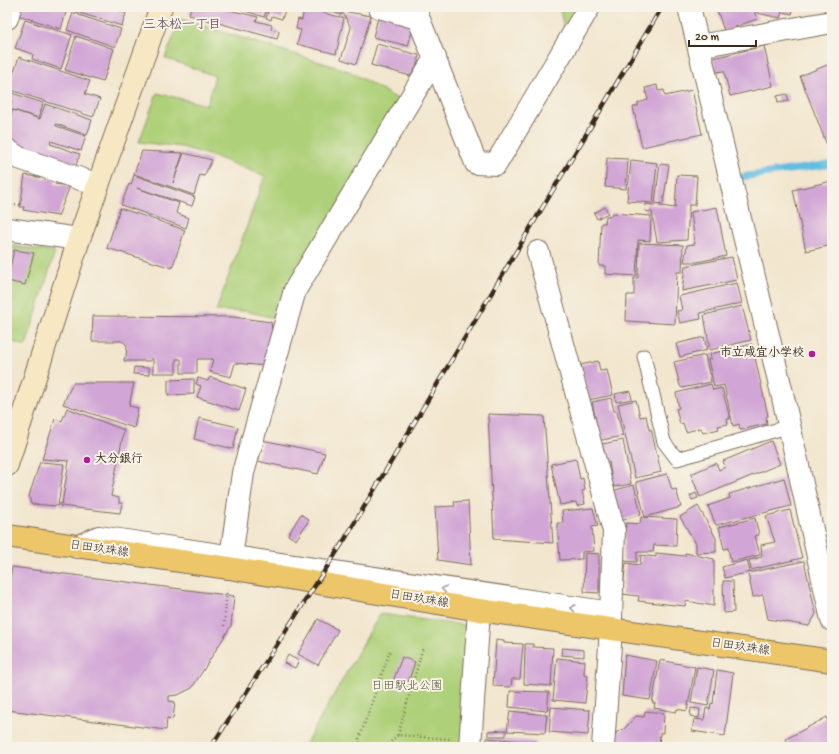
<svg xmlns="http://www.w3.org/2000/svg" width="839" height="754" font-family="'Gochi Hand','Klee One',sans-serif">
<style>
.green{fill:#aed078;stroke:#747d4b}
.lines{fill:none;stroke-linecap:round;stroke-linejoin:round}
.stream{stroke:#62bde0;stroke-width:7}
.building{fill:#d1a5d5}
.lane-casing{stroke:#7b6c5c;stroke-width:15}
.street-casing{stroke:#7b6c5c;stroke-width:24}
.secondary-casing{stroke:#7b6c5c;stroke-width:24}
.primary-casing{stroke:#7b6c5c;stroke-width:24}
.path{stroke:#7b6c5c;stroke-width:2.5;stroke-dasharray:1 3;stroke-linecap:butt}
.lane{stroke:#fff;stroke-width:13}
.street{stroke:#fff;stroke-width:22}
.secondary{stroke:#f7e8c3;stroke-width:22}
.primary{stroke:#ecc669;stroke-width:22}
.rail-casing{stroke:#3b2a1e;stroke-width:4.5}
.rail{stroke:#f7f3e8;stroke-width:3;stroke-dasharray:9;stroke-linecap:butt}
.oneway{stroke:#a79f9a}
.poi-dot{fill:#b5179e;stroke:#f7f3e8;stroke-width:1.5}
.labels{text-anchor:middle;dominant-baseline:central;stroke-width:4;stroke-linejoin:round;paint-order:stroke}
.poi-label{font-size:12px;font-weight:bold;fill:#3b2a1e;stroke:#f7f3e8;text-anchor:end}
.street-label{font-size:12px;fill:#3b2a1e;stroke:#f7f3e8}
.park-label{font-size:12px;fill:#585434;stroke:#f7f3e8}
.neighbourhood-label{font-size:13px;font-weight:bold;fill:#70555e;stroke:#f7f3e8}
</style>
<rect width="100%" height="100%" fill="#f7f3e8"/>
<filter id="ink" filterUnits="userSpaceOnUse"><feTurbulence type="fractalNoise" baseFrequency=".025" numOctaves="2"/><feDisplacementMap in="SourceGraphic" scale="8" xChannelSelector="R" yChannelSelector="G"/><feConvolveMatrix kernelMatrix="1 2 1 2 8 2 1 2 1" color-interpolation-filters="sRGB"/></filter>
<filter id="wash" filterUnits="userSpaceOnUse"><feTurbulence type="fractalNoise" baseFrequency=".012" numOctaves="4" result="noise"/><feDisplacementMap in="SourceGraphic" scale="16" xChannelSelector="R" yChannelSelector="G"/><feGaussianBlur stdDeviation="0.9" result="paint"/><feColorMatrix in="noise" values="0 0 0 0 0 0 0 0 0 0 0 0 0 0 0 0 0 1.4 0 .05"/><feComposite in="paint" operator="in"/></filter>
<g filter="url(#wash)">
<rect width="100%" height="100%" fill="#f2e6ce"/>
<!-- green -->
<g class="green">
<polygon points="559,7 582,7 566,35"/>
<polygon points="181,19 349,71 401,101 279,319 245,311 216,311 265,176 218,158 182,147 139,142 157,93 207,105 215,76 165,58"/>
<polygon points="7,245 55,252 26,346 7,340"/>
<polygon points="380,614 470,626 462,747 304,747"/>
</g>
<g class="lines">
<!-- stream -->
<polyline class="stream" points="734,178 832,164"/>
</g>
<g id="blocks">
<!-- building -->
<g class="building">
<polygon points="21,7 106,7 126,13 122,26 67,9 61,29 18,15"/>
<polygon points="191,7 217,7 258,17 256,21 272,25 271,29 279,31 277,39 189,15"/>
<polygon points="233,7 267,7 264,17"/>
<polygon points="269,7 286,7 282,19 272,16 271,20 266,18"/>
<polygon points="316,7 337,7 340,9 342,15"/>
<polygon points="716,7 753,7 757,19 724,31"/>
<polygon points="758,7 794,7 792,14 782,12 780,18 757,13"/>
<polygon points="823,7 832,7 832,9 825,12"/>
<polygon points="304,8 344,18 336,54 297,44 301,30 296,29 298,19 302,20"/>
<polygon points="342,11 371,16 356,64 341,59 351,28"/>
<polygon points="73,13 121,29 115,47 67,30"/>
<polygon points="379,14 414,23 408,46 373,37"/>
<polygon points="25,20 72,35 61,69 32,59 33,54 15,48"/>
<polygon points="76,36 114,49 103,82 65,70"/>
<polygon points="377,44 419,55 414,77 371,65"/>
<polygon points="764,46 773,86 730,96 724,71 716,72 713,58"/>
<polygon points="19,57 90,81 85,94 100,99 93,117 8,89"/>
<polygon points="832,63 832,143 827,145 800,76"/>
<polygon points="657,85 658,91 664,90 665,96 692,90 702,134 642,147 633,107 638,106 638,103 648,100 645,88"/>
<polygon points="9,92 43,103 39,118 10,109 12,101 7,99"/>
<polygon points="787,94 789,101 778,103 777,96"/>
<polygon points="45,104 92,120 87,135 56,124 56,126 86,136 81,151 51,141 50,144 80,154 75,168 36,154 7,140 7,128 13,110 40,119"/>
<polygon points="142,151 183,153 173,183 184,153 212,160 204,176 200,175 194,195 134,174"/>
<polygon points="607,158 628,159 626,189 605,187"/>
<polygon points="631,160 657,163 653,203 627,201"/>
<polygon points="660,164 669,165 663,204 655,203"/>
<polygon points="25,175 55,180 55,184 70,186 58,216 23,210 24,207 20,207"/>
<polygon points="134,175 195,197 192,206 137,188 179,203 176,213 189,218 186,228 121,205 129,184 131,185"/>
<polygon points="677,175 697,176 695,205 689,205 687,240 657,242 652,212 645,211 646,204 675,208"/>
<polygon points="832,181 832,245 806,251 793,190"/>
<polygon points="605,207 608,213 597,219 594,213"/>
<polygon points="717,207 726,256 697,262 684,262 687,245 695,244 691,212"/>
<polygon points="120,208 185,230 172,268 107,248"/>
<polygon points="612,213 651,216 650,241 638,240 636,276 605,274 605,266 599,266 601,223 605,223 606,216 611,216"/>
<polygon points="639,243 683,245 682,272 677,272 675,324 626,321 627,295 634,295 634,278 638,278"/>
<polygon points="14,250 34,253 25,285 7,281"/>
<polygon points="732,257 737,280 682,291 685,266"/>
<polygon points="737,283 742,303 700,313 701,319 680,323 677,311 682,310 679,296"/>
<polygon points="742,306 751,340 710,350 704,315"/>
<polygon points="93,316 233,317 271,322 274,345 265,366 235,363 231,377 210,372 213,359 197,359 197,373 181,373 181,359 176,359 176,373 153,373 153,359 151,358 151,361 124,361 124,358 126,358 127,345 122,341 92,341"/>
<polygon points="704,337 707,350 680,357 676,344"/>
<polygon points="752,344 768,416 766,417 767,424 740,430 739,424 733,426 724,385 714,387 708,359 711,359 710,354"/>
<polygon points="705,355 711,382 682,388 680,386 674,362"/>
<polygon points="598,361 600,371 607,370 613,395 588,400 581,365"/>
<polygon points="134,367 149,368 149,375 133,374"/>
<polygon points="210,377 246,389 239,411 197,397 201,386 196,384 198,378 208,381"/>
<polygon points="194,379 194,394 168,395 168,380"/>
<polygon points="73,383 134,383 129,406 138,408 134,428 63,404"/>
<polygon points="711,384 713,390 722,388 730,419 727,419 728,424 718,426 719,429 703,433 701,428 686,432 683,423 680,424 676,409 679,408 676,393"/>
<polygon points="630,391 632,399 616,402 615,394"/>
<polygon points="611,398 614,411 617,411 623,436 597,441 594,427 597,426 592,402"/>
<polygon points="636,400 640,417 646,416 649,430 651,429 661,472 635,478 618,404"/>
<polygon points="67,408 124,430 111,496 119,498 119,503 122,503 120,513 60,506 60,503 62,504 69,461 42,459 55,419 62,421"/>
<polygon points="488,414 544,416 553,543 494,539"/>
<polygon points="199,418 238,427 233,449 194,439"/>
<polygon points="262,440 325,453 318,474 257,461"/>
<polygon points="623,440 631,484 613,487 609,462 601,463 597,445"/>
<polygon points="771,441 780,464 700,497 691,474 716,463 719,470 725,467 723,461"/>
<polygon points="576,459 580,479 583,478 585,490 582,491 585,504 577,506 576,502 560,505 551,464"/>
<polygon points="40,462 64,464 58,506 31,504 29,496"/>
<polygon points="667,474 672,490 676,489 681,507 645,517 636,482"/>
<polygon points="784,478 791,506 716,525 708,506 730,498 729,494"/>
<polygon points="634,485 641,514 621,521 612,491"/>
<polygon points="696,493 698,498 692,500 690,496"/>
<polygon points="468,501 471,565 438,560 435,507 455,506 454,502"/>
<polygon points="698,506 716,538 716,552 696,553 696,544 680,517"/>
<polygon points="593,508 598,526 592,527 594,551 582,552 582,559 560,560 557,523 563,523 562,511"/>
<polygon points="790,510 802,558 751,570 749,560 762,557 761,545 775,542 766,516"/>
<polygon points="301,514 309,520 296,540 288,535"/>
<polygon points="641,517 677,519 676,546 654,545 653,552 637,552 637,562 623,561 626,523 640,524"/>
<polygon points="755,518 759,535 755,536 760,555 731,562 728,548 724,549 719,527"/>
<polygon points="585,553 599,554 599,593 584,592"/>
<polygon points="656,553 685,556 685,553 714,559 714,606 686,601 685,606 638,601 639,596 622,594 626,563 640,565 641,555 656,557"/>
<polygon points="747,560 750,572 725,578 722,567"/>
<polygon points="804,561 816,614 809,626 768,619 763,595 753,597 748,573"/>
<polygon points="12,567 234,596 231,626 192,688 178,695 169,696 169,701 175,702 173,719 167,718 166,730 7,710 7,585 9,585"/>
<polygon points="723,581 733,581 734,612 724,613"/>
<polygon points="318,619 338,630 318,665 298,654"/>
<polygon points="496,640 504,641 504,643 523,644 520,679 512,679 511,687 493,686"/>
<polygon points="525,644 533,644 533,647 553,648 551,686 524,684"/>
<polygon points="562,648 584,650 584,657 561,655"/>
<polygon points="288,655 299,661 295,668 284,663"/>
<polygon points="625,655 657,661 650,700 622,696"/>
<polygon points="402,657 415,662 406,689 391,687"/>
<polygon points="557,658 585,661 584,674 588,675 585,703 553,700"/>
<polygon points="660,660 695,667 687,711 677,709 676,712 654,708 655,703 652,703"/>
<polygon points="697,667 714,670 708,706 691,703"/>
<polygon points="717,670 733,673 725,736 692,731 694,719 704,720 706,708 710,709 711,703 713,704"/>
<polygon points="510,691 549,692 547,711 509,707"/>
<polygon points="551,707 590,710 588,735 549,732"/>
<polygon points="691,708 700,709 699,718 690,716"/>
<polygon points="510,711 547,715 545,733 507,731"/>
<polygon points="645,711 664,713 663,733 660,733 659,747 618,747 615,745 613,739 617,732 624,729 636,716 644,717"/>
<polygon points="827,717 832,744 826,747 791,747 786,739"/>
<polygon points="506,730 506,736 488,736 488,731"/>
<polygon points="487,738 536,742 536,747 487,747"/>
</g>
</g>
</g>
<g filter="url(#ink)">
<use href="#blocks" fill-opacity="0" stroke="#7b6c5c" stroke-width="1"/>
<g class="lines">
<defs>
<polyline id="lane" points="644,356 664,442 677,459 790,426"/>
<g id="street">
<polyline points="379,7 417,18"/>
<polyline points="414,7 476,163 496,164 589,7"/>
<polyline points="689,7 782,393 832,620"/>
<polyline points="7,18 10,7"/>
<polyline points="699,46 832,22"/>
<polyline points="7,150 19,158 98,185"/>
<polyline points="7,229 79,239"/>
<polyline points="538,252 614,531 610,645 603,747"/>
<polyline points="77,547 99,537 611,613"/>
<polyline points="231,557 243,473 295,290 435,58"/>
<polyline points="470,747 479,610"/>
</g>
<polyline id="secondary" points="7,465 79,239 161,7"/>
<polyline id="primary" points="7,536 229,568 479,610 832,661"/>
</defs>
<!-- lane casing -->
<use href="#lane" class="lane-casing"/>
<!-- street casing -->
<use href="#street" class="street-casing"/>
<!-- secondary casing -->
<use href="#secondary" class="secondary-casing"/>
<!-- primary casing -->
<use href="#primary" class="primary-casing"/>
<!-- path -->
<g class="path">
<polyline points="7,203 20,205"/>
<polyline points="224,626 227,590"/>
<polyline points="398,735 423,647"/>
<polyline points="360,747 359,739 390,651"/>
<polyline points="385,747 398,735 450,739"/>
</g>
<!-- lane -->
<use href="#lane" class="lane"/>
<!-- street -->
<use href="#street" class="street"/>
<!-- secondary -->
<use href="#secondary" class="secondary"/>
<!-- primary -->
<use href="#primary" class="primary"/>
<defs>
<polyline id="rail" points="211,747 345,539 662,7"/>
</defs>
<!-- rail casing -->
<use href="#rail" class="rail-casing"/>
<!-- rail -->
<use href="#rail" class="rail"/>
</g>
<!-- one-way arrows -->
<defs><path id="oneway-chevron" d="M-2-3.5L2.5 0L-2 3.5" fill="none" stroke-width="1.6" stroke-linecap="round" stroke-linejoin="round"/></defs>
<g class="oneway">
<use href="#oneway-chevron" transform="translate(444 589) rotate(-171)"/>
<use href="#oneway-chevron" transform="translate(573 608) rotate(-172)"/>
</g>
</g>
<!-- markers -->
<g class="poi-dot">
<circle cx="812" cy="354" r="4"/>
<circle cx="87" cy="460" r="4"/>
</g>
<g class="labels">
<!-- poi labels -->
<g class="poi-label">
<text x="804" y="354">市立咸宜小学校</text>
<text x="95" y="460" text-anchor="start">大分銀行</text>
</g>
<!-- street labels -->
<g class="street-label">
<text transform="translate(99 550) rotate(8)">日田玖珠線</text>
<text transform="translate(419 600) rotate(9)">日田玖珠線</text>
<text transform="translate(740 648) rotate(8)">日田玖珠線</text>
</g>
<!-- park labels -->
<g class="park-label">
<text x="407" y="687">日田駅北公園</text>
</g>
<!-- neighbourhood labels -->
<g class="neighbourhood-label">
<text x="182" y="25">三本松一丁目</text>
</g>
</g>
<!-- margin -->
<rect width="839" height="754" fill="none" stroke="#f7f3e8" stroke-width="24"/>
<!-- scale -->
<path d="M689 40v6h67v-6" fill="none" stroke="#3b2a1e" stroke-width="2"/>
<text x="695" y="40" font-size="12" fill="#3b2a1e" stroke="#f7f3e8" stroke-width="3" paint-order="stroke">20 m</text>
</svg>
